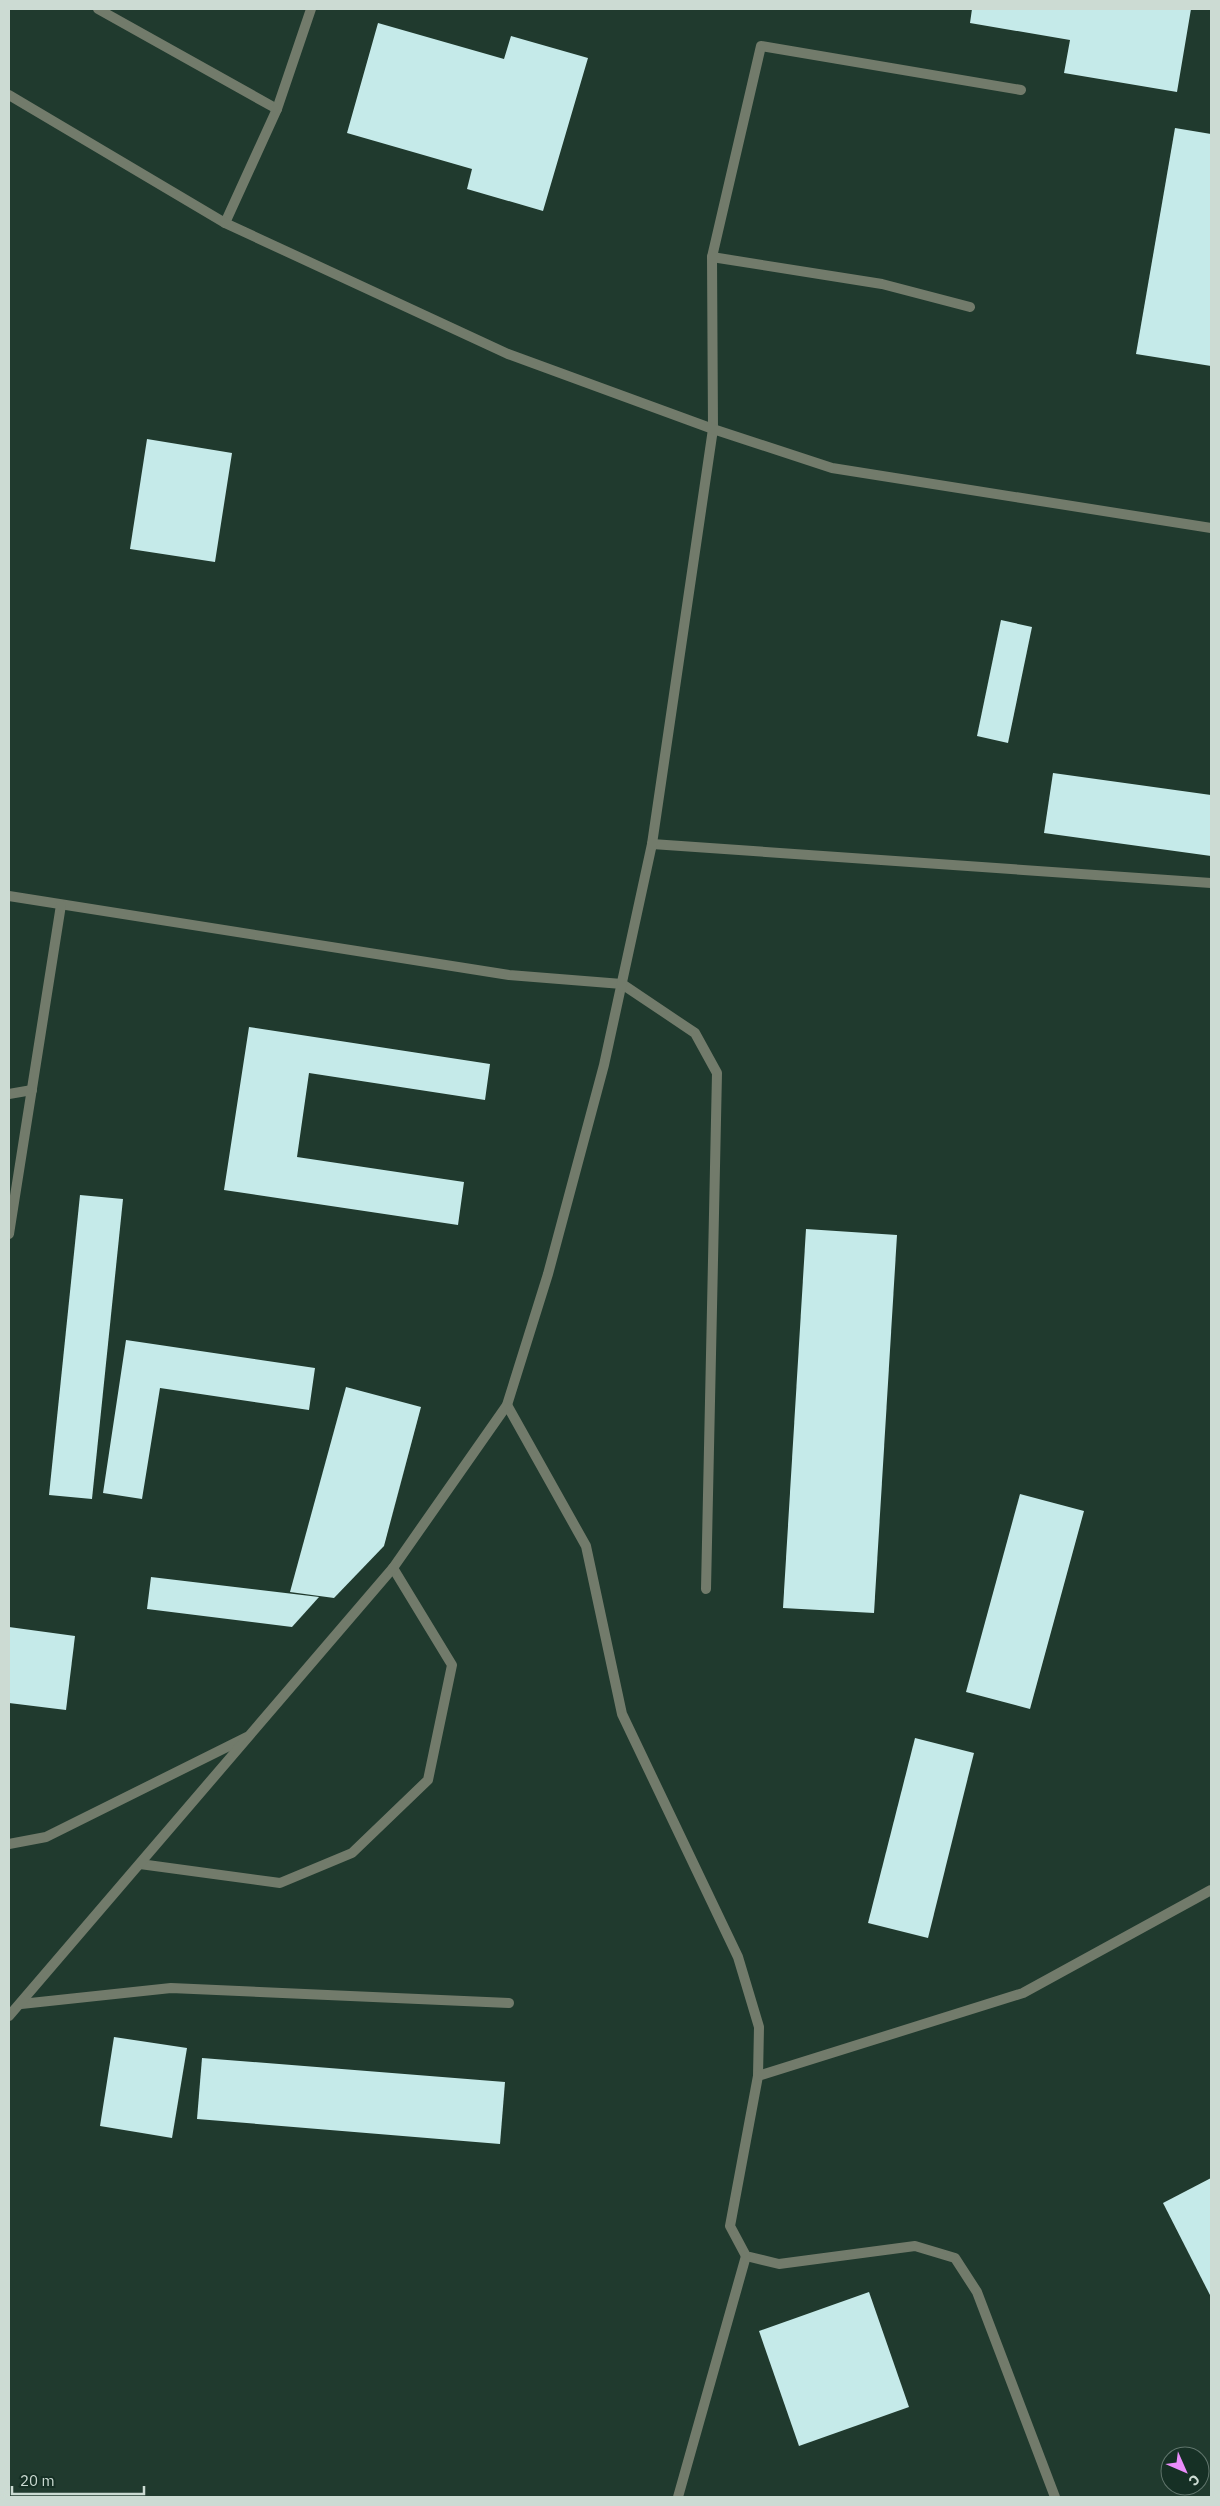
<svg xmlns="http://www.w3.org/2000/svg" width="1220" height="2506" font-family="'IBM Plex Sans',sans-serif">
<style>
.building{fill:#c5eae9}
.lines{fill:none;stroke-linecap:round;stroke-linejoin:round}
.service{stroke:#727b6b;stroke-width:10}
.minor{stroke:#727b6b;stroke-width:10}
.tertiary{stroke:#727b6b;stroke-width:10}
</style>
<rect width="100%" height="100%" fill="#203a2e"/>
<!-- building -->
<g class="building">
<polygon points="972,9 1191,9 1177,92 1064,73 1070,40 970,23"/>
<polygon points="378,23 504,59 511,36 588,58 543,211 467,189 472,169 347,133"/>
<polygon points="1175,128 1211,134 1211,366 1136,354"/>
<polygon points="147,439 232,453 215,562 130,549"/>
<polygon points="1001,620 1032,627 1008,743 977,736"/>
<polygon points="1053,773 1211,795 1211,856 1044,833"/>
<polygon points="249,1027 490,1064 485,1100 309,1073 297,1157 464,1182 458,1225 224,1190"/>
<polygon points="80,1195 123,1199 92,1499 49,1495"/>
<polygon points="806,1229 897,1235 874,1613 783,1608"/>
<polygon points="126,1340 315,1368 309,1410 160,1388 142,1499 103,1493"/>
<polygon points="346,1387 421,1407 384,1546 334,1598 290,1592"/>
<polygon points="1020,1494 1084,1511 1030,1709 966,1692"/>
<polygon points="151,1577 319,1597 292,1627 147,1609"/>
<polygon points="9,1627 75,1636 66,1710 9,1703"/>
<polygon points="915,1738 974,1753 928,1938 868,1923"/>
<polygon points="114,2037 187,2048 172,2138 100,2126"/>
<polygon points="202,2058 505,2082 500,2144 197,2119"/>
<polygon points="1211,2178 1211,2297 1163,2203"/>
<polygon points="869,2292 909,2407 799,2446 759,2331"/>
</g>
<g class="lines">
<!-- service -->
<g class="service">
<polyline points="98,9 277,109"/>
<polyline points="225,223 277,109 311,9"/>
<polyline points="712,257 882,284 970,307"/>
<polyline points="713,429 712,257 761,46 1021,90"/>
<polyline points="652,844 1211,883"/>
<polyline points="9,896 509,975 622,984 695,1033 717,1073 706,1589"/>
<polyline points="9,1094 32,1090"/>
<polyline points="9,1234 61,905"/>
<polyline points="507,1405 586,1546 622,1714 738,1957 759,2027 758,2076 730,2226 746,2256 779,2264 915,2246 955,2258 977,2292 1055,2497"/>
<polyline points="9,1844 46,1837 247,1737"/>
<polyline points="140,1864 280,1883 352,1853 428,1780 452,1665 393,1568"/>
<polyline points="21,2004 171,1988 509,2003"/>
<polyline points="758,2076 1023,1993 1211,1890"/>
<polyline points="678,2497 746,2256"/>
</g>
<!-- minor -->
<polyline class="minor" points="9,2016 393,1568 507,1405 548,1274 604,1065 652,844 713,429"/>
<!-- tertiary -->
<polyline class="tertiary" points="9,95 225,223 508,354 713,429 832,468 1211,528"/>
</g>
<!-- border -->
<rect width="1220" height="2506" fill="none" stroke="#ccdbd3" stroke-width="20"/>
<!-- north arrow -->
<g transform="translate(1185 2471) rotate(135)"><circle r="24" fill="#163025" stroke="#5f746b"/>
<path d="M0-4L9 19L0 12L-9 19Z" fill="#eb8dfb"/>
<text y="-8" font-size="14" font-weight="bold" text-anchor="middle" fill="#ccdbd3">С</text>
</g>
<!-- scale -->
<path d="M12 2486v8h132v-8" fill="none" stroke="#ccdbd3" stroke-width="2.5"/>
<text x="20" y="2486" font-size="15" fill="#ccdbd3" stroke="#163025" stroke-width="4" paint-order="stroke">20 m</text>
</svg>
